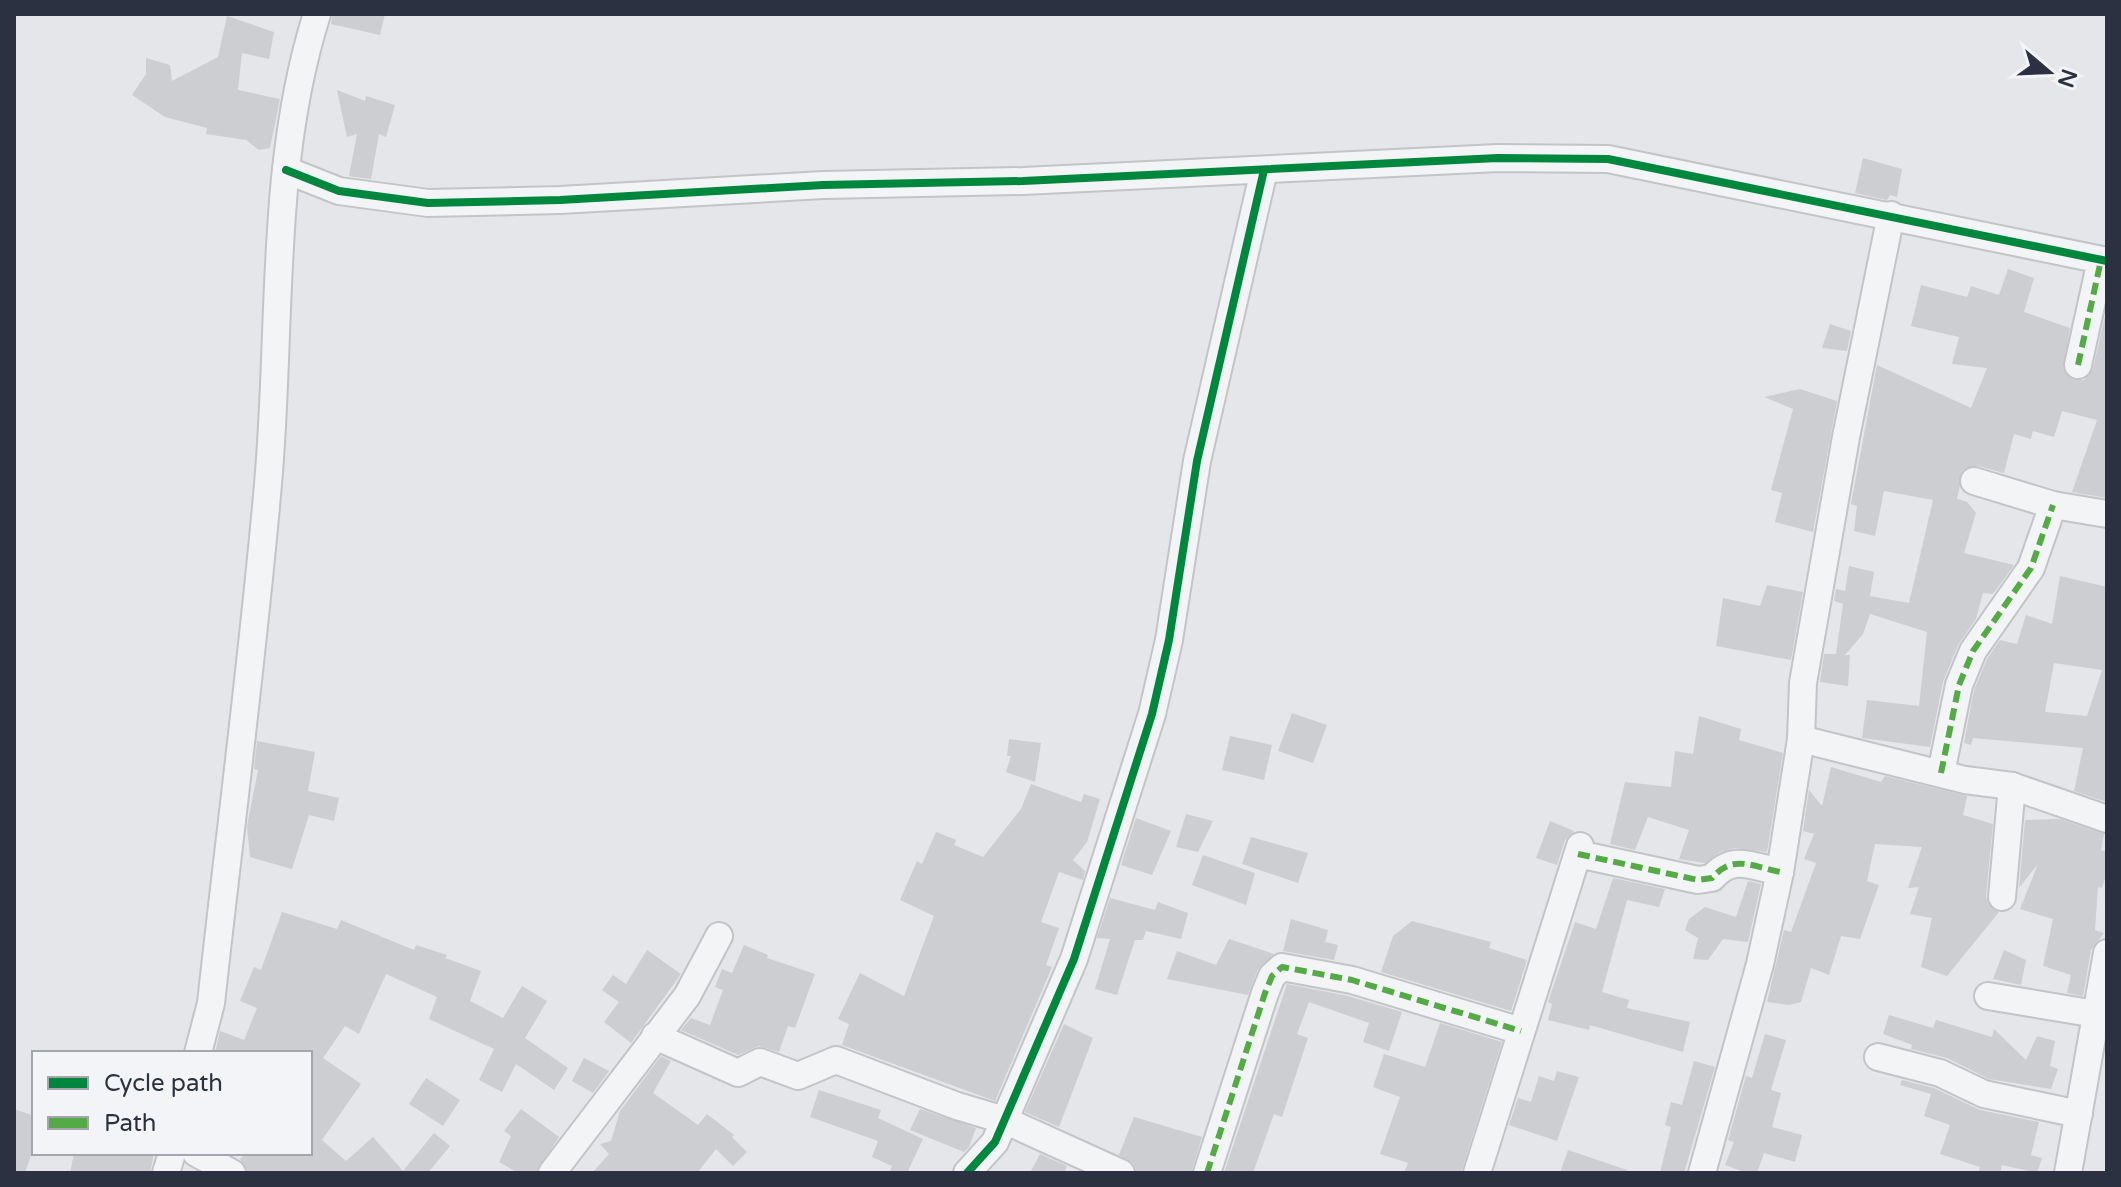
<svg xmlns="http://www.w3.org/2000/svg" width="2121" height="1187" font-family="'Varela Round',sans-serif">
<style>
.building{fill:#ccced1;fill-rule:evenodd}
.lines{fill:none;stroke-linecap:round;stroke-linejoin:round}
.minor-casing{stroke:#c2c4c7;stroke-width:30}
.minor{stroke:#f3f4f6;stroke-width:26}
.quiet{stroke:#54ab46;stroke-width:6;stroke-dasharray:12 6;stroke-linecap:butt}
.cycleway-casing{stroke:#f2f4f7;stroke-width:13}
.cycleway{stroke:#00873e;stroke-width:8}
</style>
<rect width="100%" height="100%" fill="#e4e6e9"/>
<!-- building -->
<g class="building">
<polygon points="333,14 385,14 380,35 331,24"/>
<polygon points="227,16 274,32 269,59 242,53 238,90 280,99 270,148 259,150 246,140 206,134 207,128 165,117 132,95 146,74 146,58 170,65 172,81 218,57"/>
<polygon points="337,90 365,101 366,96 395,105 386,137 379,134 371,179 349,176 357,134 347,137"/>
<polygon points="1863,158 1902,169 1897,197 1890,195 1887,200 1855,193"/>
<polygon points="2008,269 2034,278 2024,312 2070,328 2063,369 2074,380 2084,380 2093,369 2107,307 2107,498 2072,492 2097,420 2062,411 2054,437 2033,431 2031,439 2014,434 2004,473 1978,466 1963,470 1957,499 1967,502 1976,513 1964,553 2014,565 1993,594 1983,593 1976,619 1958,645 1943,682 1930,747 1862,738 1867,700 1919,706 1927,632 1870,614 1863,634 1845,655 1850,655 1848,686 1820,682 1824,654 1836,654 1843,604 1834,601 1836,589 1845,591 1849,566 1874,572 1870,596 1909,603 1933,500 1884,491 1875,536 1854,531 1857,506 1851,504 1877,365 1971,408 1987,368 1952,364 1959,337 1911,326 1921,285 1967,297 1971,286 1999,295"/>
<polygon points="1830,324 1851,331 1847,351 1822,348"/>
<polygon points="1800,389 1837,401 1813,532 1775,522 1782,493 1771,490 1793,409 1764,397"/>
<path d="M 2060,576 L 2107,587 L 2107,802 L 2074,791 L 2083,748 L 1973,738 L 1971,745 L 1964,743 L 1974,690 L 1987,659 L 2000,640 L 2017,644 L 2026,615 L 2052,624 ZM 2054,663 L 2102,670 L 2087,716 L 2045,712 Z"/>
<polygon points="1767,585 1803,592 1791,660 1716,646 1723,598 1760,606"/>
<polygon points="1292,713 1327,725 1313,763 1278,751"/>
<polygon points="1699,716 1741,729 1739,740 1783,753 1767,852 1735,848 1720,852 1705,863 1679,859 1689,830 1648,817 1635,850 1610,844 1625,782 1671,787 1675,751 1693,754"/>
<polygon points="1230,736 1272,745 1264,780 1222,770"/>
<polygon points="1009,739 1041,743 1035,782 1006,772 1011,756 1007,756"/>
<polygon points="257,741 315,752 308,791 339,798 334,821 309,815 292,869 250,857 247,826 258,770 254,769"/>
<polygon points="1831,767 1881,782 1885,776 1967,796 1963,815 1993,824 1986,896 1988,904 1999,912 1947,976 1921,967 1932,918 1910,914 1919,887 1908,888 1922,847 1875,844 1867,881 1879,885 1860,939 1841,936 1829,975 1811,968 1801,1002 1789,1005 1767,1002 1784,930 1791,932 1816,863 1804,859 1814,834 1803,831 1809,790 1822,806"/>
<polygon points="1031,784 1081,802 1084,794 1100,799 1087,842 1073,860 1085,871 1083,880 1059,872 1041,922 1059,928 1046,965 1052,967 995,1101 842,1045 849,1024 838,1019 860,973 904,996 934,916 900,900 917,861 922,864 936,832 956,840 954,845 983,857 1021,809"/>
<polygon points="1186,814 1213,821 1198,852 1176,847"/>
<polygon points="1136,818 1171,831 1152,875 1121,865"/>
<polygon points="2060,819 2104,834 2101,850 2107,852 2107,872 2102,888 2098,887 2095,930 2104,933 2091,950 2083,996 2067,993 2071,975 2043,966 2053,919 2020,909 2038,864 2019,888 2025,820"/>
<polygon points="1550,821 1574,831 1565,840 1557,865 1536,858"/>
<polygon points="1251,837 1308,853 1298,883 1242,864"/>
<polygon points="1203,855 1255,873 1246,905 1192,885"/>
<polygon points="1613,878 1665,889 1659,907 1627,900 1602,992 1629,1000 1627,1008 1690,1022 1683,1052 1590,1025 1589,1030 1548,1020 1552,1004 1548,1002 1575,922 1596,929"/>
<polygon points="1748,881 1761,884 1748,942 1723,939 1708,960 1693,959 1698,938 1685,930 1689,919 1705,907 1736,917"/>
<polygon points="1110,898 1155,910 1158,902 1188,913 1181,939 1146,931 1143,940 1135,940 1117,995 1095,989 1110,939 1097,938"/>
<polygon points="282,912 337,929 341,920 414,950 416,945 447,955 445,958 481,971 470,1001 503,1018 522,986 547,1001 525,1038 568,1068 554,1090 516,1064 502,1092 479,1080 494,1049 429,1019 437,997 386,974 359,1034 345,1026 323,1058 361,1084 322,1140 346,1161 373,1137 403,1171 434,1133 450,1146 428,1173 248,1173 240,1159 246,1153 310,1153 310,1053 215,1053 220,1031 244,1040 257,1008 240,1001 254,967 261,970"/>
<polygon points="1291,919 1328,930 1325,942 1338,945 1334,960 1283,951"/>
<polygon points="1412,921 1491,942 1489,948 1527,960 1511,1011 1381,972 1393,936"/>
<polygon points="1229,939 1274,954 1258,969 1248,995 1167,979 1177,951 1216,965"/>
<polygon points="744,945 768,955 767,958 815,974 795,1028 788,1026 779,1052 759,1046 738,1055 681,1030 691,1018 710,1025 723,990 715,987 722,969 732,973"/>
<polygon points="647,950 681,974 631,1043 604,1022 619,1002 602,990 613,975 626,984"/>
<polygon points="2004,950 2026,960 2021,985 1993,979"/>
<polygon points="1287,984 1348,996 1402,1012 1389,1051 1363,1042 1369,1023 1309,1002 1297,1034 1308,1038 1282,1117 1274,1114 1253,1173 1224,1173"/>
<polygon points="1889,1015 1933,1028 1936,1020 1992,1037 1994,1029 2026,1060 2037,1036 2055,1041 2050,1066 2058,1069 2051,1089 1989,1079 1947,1058 1911,1049 1912,1045 1883,1034"/>
<polygon points="1440,1023 1502,1042 1461,1173 1404,1173 1408,1163 1380,1154 1400,1097 1373,1087 1384,1054 1425,1067"/>
<polygon points="1064,1024 1093,1038 1059,1127 1025,1112"/>
<polygon points="1765,1034 1786,1040 1771,1090 1781,1093 1772,1127 1802,1135 1795,1162 1764,1153 1757,1173 1747,1173 1725,1165 1734,1142 1728,1140 1746,1076 1752,1078"/>
<polygon points="661,1056 671,1061 653,1093 698,1125 707,1114 734,1135 732,1137 747,1152 733,1166 716,1149 697,1173 592,1173 609,1154 600,1144 611,1141 620,1111"/>
<polygon points="584,1058 609,1071 593,1093 572,1081"/>
<polygon points="1694,1061 1715,1067 1684,1173 1660,1173 1671,1127 1665,1125 1671,1102 1682,1105"/>
<polygon points="1557,1071 1579,1077 1557,1141 1509,1125 1518,1098 1531,1102 1539,1076 1554,1081"/>
<polygon points="426,1078 460,1100 443,1126 409,1104"/>
<polygon points="1902,1080 1934,1088 1980,1110 2039,1122 2031,1155 2042,1158 2037,1173 2002,1165 2000,1173 1978,1173 1980,1167 1940,1154 1950,1125 1924,1116 1931,1094 1900,1085"/>
<polygon points="819,1090 881,1110 878,1118 923,1139 907,1173 889,1173 892,1166 872,1157 878,1141 810,1117"/>
<polygon points="14,1109 34,1116 34,1147 25,1173 14,1173"/>
<polygon points="521,1109 559,1137 536,1173 518,1173 499,1162 511,1136 504,1131"/>
<polygon points="920,1109 976,1128 969,1147 964,1152 910,1130"/>
<polygon points="1134,1117 1202,1137 1191,1173 1137,1173 1133,1163 1119,1155"/>
<polygon points="1568,1150 1627,1170 1627,1173 1560,1173"/>
<polygon points="74,1153 154,1153 150,1173 70,1173"/>
<polygon points="1040,1154 1067,1166 1064,1173 1030,1173"/>
</g>
<g class="lines">
<defs>
<g id="minor">
<polyline points="286,170 339,191 428,203 560,200 823,185 1023,181 1498,158 1608,159 2107,261"/>
<polyline points="2078,365 2101,260"/>
<polyline points="1974,481 2053,505 2107,514"/>
<polyline points="1801,739 1965,780 2012,786 2107,819"/>
<polyline points="1941,773 1959,685 1973,651 2031,568 2053,505"/>
<path d="M 1578,854 L 1698,880 L 1712,878 C 1733,854 1751,866 1780,872"/>
<polyline points="2002,897 2012,786"/>
<polyline points="1988,996 2096,1014"/>
<polyline points="655,1036 738,1073 760,1062 798,1076 836,1060 957,1106 1004,1120 1121,1173"/>
<path d="M 198,1053 L 211,1003 C 230,830 253,657 268,484 C 282,328 269,165 317,14"/>
<polyline points="1878,1057 1940,1073 1984,1094 2079,1114"/>
<polyline points="196,1153 232,1173"/>
<polyline points="166,1173 172,1153"/>
<polyline points="552,1173 687,996 719,936"/>
<polyline points="967,1173 995,1142 1074,959 1152,714 1169,640 1197,461 1264,170"/>
<polyline points="1207,1173 1265,993 1272,976 1282,967 1352,980 1521,1031"/>
<polyline points="1477,1173 1580,846"/>
<polyline points="1702,1173 1760,964 1780,872 1801,739 1803,683 1846,437 1891,215"/>
<polyline points="2068,1173 2107,953"/>
</g>
</defs>
<!-- minor casing -->
<use href="#minor" class="minor-casing"/>
<!-- minor -->
<use href="#minor" class="minor"/>
<!-- quiet -->
<g class="quiet">
<polyline points="2078,365 2101,260"/>
<polyline points="1941,773 1959,685 1973,651 2031,568 2053,505"/>
<path d="M 1578,854 L 1698,880 L 1712,878 C 1733,854 1751,866 1780,872"/>
<polyline points="1207,1173 1265,993 1272,976 1282,967 1352,980 1521,1031"/>
</g>
<defs>
<g id="cycleway">
<polyline points="286,170 339,191 428,203 560,200 823,185 1023,181 1498,158 1608,159 2107,261"/>
<polyline points="967,1173 995,1142 1074,959 1152,714 1169,640 1197,461 1264,170"/>
</g>
</defs>
<!-- cycleway casing -->
<use href="#cycleway" class="cycleway-casing"/>
<!-- cycleway -->
<use href="#cycleway" class="cycleway"/>
</g>
<!-- border -->
<rect width="2121" height="1187" fill="none" stroke="#2c3141" stroke-width="32"/>
<!-- legend -->
<rect x="32" y="1051" width="280" height="104" fill="#f2f4f7" stroke="#a3a6ae" stroke-width="2"/>
<rect x="48" y="1077" width="40" height="12" fill="#00873e" stroke="#a3a6ae" stroke-width="2"/>
<text x="104" y="1091" font-size="24" fill="#2c3141">Cycle path</text>
<rect x="48" y="1117" width="40" height="12" fill="#54ab46" stroke="#a3a6ae" stroke-width="2"/>
<text x="104" y="1131" font-size="24" fill="#2c3141">Path</text>
<!-- north arrow -->
<g transform="translate(2049 72) rotate(109)" stroke="#f2f4f7" stroke-width="6" paint-order="stroke">
<path d="M0-6L14 30L0 20L-14 30Z" fill="#2c3141"/>
<text y="-12" font-size="22" font-weight="bold" text-anchor="middle" fill="#2c3141">N</text>
</g>
</svg>
